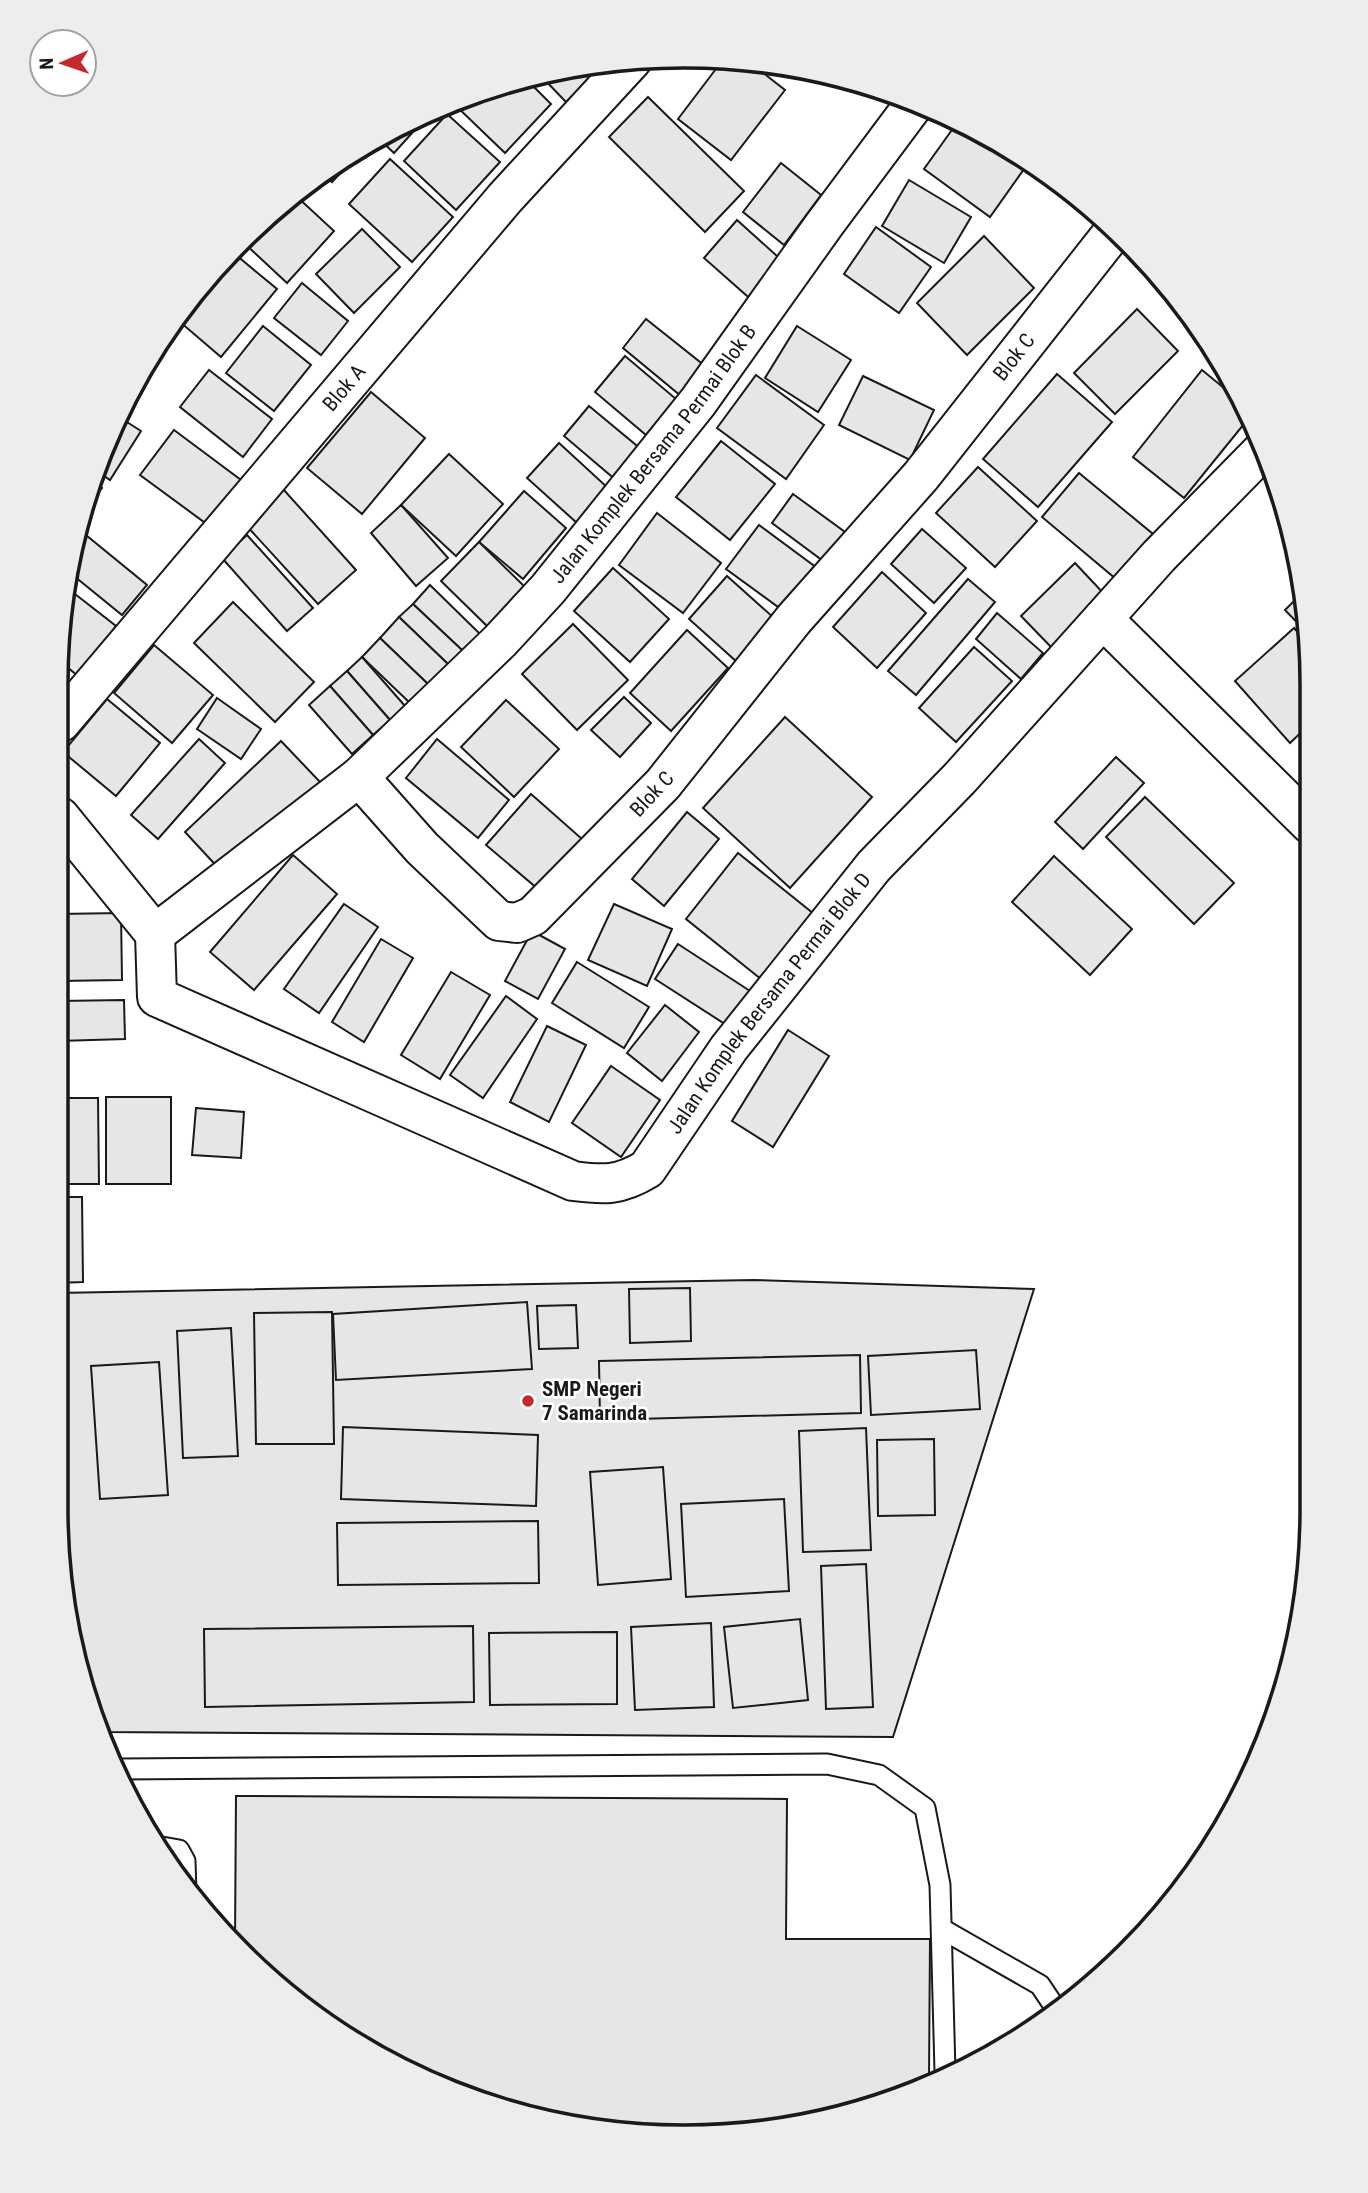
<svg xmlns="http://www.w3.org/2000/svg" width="1368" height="2193" font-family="'Roboto Condensed',sans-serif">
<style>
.building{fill:#e6e6e6;stroke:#1a1a1a;stroke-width:2}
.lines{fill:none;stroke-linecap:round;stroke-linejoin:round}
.lane-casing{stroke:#1a1a1a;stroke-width:23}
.street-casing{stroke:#1a1a1a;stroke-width:42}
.lane{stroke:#fff;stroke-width:19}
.street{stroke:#fff;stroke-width:38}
.poi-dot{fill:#c62828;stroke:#fff;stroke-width:2.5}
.labels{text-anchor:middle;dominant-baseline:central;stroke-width:5;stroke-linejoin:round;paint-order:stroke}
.street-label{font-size:21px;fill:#1a1a1a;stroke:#fff}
.poi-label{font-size:21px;font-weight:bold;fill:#1a1a1a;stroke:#fff;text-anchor:start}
.rim{fill:none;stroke:#1a1a1a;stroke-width:3.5}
</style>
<rect width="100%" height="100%" fill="#fff"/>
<!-- building -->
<g class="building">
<polygon points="725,57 748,61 785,90 731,160 678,119"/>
<polygon points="602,61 608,61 566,102 541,76"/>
<polygon points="526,79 551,104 505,153 455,105 460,99 482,89"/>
<polygon points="648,97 744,191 705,232 609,137"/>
<polygon points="431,112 394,153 377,137"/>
<polygon points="447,114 500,162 456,210 404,161"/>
<polygon points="959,120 1029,162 990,217 924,169"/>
<polygon points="372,139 332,182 323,174 370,140"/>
<polygon points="390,159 453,217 412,262 349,204"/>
<polygon points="781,163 821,195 784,245 743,212"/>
<polygon points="909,180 971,217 944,263 882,226"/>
<polygon points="294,194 334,231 287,283 243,242 271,211"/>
<polygon points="737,220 787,265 755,303 704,258"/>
<polygon points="876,227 931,267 899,313 844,274"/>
<polygon points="362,229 400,267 354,313 316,274"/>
<polygon points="984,236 1034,288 967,355 917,303"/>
<polygon points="236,255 277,289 221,357 180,322"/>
<polygon points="302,283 348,321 321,355 274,318"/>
<polygon points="1137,309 1178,351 1115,414 1074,373"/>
<polygon points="646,319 705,366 681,396 623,348"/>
<polygon points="263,326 311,365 274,411 226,373"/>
<polygon points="797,326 851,360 818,412 765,378"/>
<polygon points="625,356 676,399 646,435 595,392"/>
<polygon points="209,370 272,419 243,457 180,407"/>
<polygon points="1202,370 1241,402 1248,419 1184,498 1133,457"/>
<polygon points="1057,374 1112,422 1038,507 983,459"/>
<polygon points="756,375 824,425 786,479 717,428"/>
<polygon points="863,376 934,410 910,460 839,425"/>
<polygon points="371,392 425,438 362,514 307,468"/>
<polygon points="589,406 642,450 617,481 564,436"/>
<polygon points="119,417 141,431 110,480 97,471 104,444"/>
<polygon points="174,430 241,480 208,525 140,475"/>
<polygon points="721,441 775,484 730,540 676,497"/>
<polygon points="559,443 608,488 577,523 527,478"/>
<polygon points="449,454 503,504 456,556 401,505"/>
<polygon points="978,467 1037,521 995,567 936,513"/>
<polygon points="1079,473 1153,534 1116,579 1042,517"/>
<polygon points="94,480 102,488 88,504"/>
<polygon points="283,489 356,570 318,604 245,524"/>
<polygon points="524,491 566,528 523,579 479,542"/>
<polygon points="793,494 856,540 834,569 772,523"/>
<polygon points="401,505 448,558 416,586 371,533"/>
<polygon points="657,513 721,563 683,613 619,565"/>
<polygon points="759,525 817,568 785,612 726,569"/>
<polygon points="922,529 966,568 934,603 891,564"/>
<polygon points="81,531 147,585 122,615 69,572"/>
<polygon points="247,535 313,608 287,631 222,558"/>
<polygon points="479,542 526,588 487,626 441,581"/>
<polygon points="1075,563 1106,596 1052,648 1021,616"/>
<polygon points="613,568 669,619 630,662 574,611"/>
<polygon points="882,572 926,613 877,668 833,627"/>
<polygon points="727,576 774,618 737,662 689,619"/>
<polygon points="968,579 995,602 916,695 888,671"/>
<polygon points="430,585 480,634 463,651 413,604"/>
<polygon points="66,587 116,626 78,676 61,662 61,602"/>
<polygon points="1302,593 1310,636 1285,610"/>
<polygon points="233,602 314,682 275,722 194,643"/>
<polygon points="413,604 463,651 450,666 399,617"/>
<polygon points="997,613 1043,653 1021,679 976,639"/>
<polygon points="399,617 450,666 430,686 380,638"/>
<polygon points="573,624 628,680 577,730 522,674"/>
<polygon points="1294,628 1311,647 1310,724 1290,743 1235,681"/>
<polygon points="687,630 728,668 671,731 630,693"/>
<polygon points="380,638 430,686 412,705 362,657"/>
<polygon points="154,645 213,695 172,743 114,693"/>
<polygon points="974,647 1012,681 956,742 919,708"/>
<polygon points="362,657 405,706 390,720 347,671"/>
<polygon points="347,671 390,720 373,735 330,686"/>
<polygon points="330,686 373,735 352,754 309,705"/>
<polygon points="624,697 651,723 620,757 591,730"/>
<polygon points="217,698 261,729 241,759 197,729"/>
<polygon points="107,699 160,743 116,796 63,752"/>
<polygon points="506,700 559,749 514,797 461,747"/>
<polygon points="785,717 872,797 790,888 703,808"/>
<polygon points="199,739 225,763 158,839 131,815"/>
<polygon points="437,739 509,800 478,838 406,778"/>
<polygon points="281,741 320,782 223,873 185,832"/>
<polygon points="1116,757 1144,783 1083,849 1055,822"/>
<polygon points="531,794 582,839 538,889 486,845"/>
<polygon points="1145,797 1234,883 1194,924 1106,837"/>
<polygon points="687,812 719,839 664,906 632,879"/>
<polygon points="738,853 819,918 767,984 686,919"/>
<polygon points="293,855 337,894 254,990 210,952"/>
<polygon points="1054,856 1132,929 1090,975 1012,902"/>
<polygon points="344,904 378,927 319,1013 284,989"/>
<polygon points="614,904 672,929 647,986 588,960"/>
<polygon points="121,913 122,980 59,981 59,914"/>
<polygon points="532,931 565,949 538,999 505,981"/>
<polygon points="381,939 413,958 364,1042 332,1022"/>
<polygon points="678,944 750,991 728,1026 655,979"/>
<polygon points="577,962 649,1007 624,1048 552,1003"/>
<polygon points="451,972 490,995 440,1079 401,1055"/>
<polygon points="506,996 537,1019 483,1098 450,1075"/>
<polygon points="124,1000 125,1039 59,1041 59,1001"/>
<polygon points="665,1005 699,1032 662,1081 627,1053"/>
<polygon points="547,1026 586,1045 549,1122 510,1102"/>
<polygon points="788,1030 829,1056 773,1147 732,1121"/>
<polygon points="611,1066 660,1100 621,1157 572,1123"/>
<rect x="106" y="1097" width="65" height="87"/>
<polygon points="58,1098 98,1098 99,1184 58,1184"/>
<polygon points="196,1108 244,1112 241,1158 192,1155"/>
<polygon points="58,1197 82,1197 83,1282 57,1283"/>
<polygon points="754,1280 1034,1289 893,1737 101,1732 89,1710 56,1509 57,1293"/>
<polygon points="690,1288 691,1341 630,1343 629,1289"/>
<polygon points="527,1302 532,1369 336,1380 333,1314"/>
<polygon points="576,1305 578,1348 539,1349 537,1306"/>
<polygon points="332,1312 334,1444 256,1444 254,1313"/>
<polygon points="231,1328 238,1456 183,1458 177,1331"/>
<polygon points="976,1350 980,1409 871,1415 868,1356"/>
<polygon points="860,1355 861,1413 600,1420 599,1361"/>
<polygon points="159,1362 168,1495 100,1499 91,1366"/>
<polygon points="343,1427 538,1435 536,1506 341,1499"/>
<polygon points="866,1428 871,1550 803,1552 799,1431"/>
<polygon points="934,1439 935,1515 878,1516 877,1440"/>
<polygon points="663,1467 671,1579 598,1585 590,1472"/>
<polygon points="784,1499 789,1591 686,1597 681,1504"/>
<polygon points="538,1521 539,1583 338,1585 337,1523"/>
<polygon points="866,1564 873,1707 826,1709 821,1566"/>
<polygon points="800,1619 808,1700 733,1708 724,1627"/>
<polygon points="711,1623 714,1707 635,1710 631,1627"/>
<polygon points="473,1626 474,1702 205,1707 204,1629"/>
<polygon points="617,1632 617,1704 490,1705 489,1633"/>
<polygon points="236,1796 787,1799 786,1939 930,1939 929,2080 885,2104 684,2137 483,2104 302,2007 235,1941"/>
</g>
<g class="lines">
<defs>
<g id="lane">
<polyline points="120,1769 827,1764 879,1775 925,1808 940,1885 945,2072"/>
<polyline points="162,1847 179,1850 185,1861 186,1892"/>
<polyline points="942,1929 1040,1985 1058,2012"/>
</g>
<g id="street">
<path id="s1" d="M 1114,231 L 921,476 L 794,619 L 663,784 L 533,916 L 517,923 L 499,921 L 422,848 L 359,777 L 155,934 L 157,997 L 573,1181 C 604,1185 619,1186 647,1169 L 729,1048 L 874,866 L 960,778 L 1159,556 L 1262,451"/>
<polyline points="1103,619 1310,824"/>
<path id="s2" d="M 61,722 L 505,198 L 632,60"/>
<path id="s3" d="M 359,777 L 500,641 L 548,589 L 698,402 L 824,225 L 915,103"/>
<polyline points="60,817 155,934"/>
</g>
</defs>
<!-- lane casing -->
<use href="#lane" class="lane-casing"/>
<!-- street casing -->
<use href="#street" class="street-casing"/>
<!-- lane -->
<use href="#lane" class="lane"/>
<!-- street -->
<use href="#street" class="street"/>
</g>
<!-- markers -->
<circle class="poi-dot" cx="528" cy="1401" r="7"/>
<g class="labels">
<!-- street labels -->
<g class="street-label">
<text transform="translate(1014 357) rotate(-52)">Blok C</text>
<text stroke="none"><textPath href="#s2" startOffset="438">Blok A</textPath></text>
<text stroke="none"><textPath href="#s3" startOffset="438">Jalan Komplek Bersama Permai Blok B</textPath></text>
<text transform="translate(652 794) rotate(-47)">Blok C</text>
<text stroke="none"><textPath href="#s1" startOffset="2194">Jalan Komplek Bersama Permai Blok D</textPath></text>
</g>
<!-- poi labels -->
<g class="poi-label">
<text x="542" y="1389">SMP Negeri<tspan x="542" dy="24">7 Samarinda</tspan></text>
</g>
</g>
<!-- crop -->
<path d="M0 0H1368V2193H0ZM684 68H684A616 616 0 0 1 1300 684V1509A616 616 0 0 1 684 2125H684A616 616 0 0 1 68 1509V684A616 616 0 0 1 684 68Z" fill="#ededed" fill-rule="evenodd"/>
<path class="rim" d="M684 68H684A616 616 0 0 1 1300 684V1509A616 616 0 0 1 684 2125H684A616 616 0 0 1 68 1509V684A616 616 0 0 1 684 68Z"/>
<!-- north arrow -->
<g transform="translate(63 63) rotate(268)"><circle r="33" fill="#ffffff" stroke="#a3a3a3" stroke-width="2"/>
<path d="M0-5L12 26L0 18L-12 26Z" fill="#c62828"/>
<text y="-10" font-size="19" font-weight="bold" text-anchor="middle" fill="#1a1a1a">N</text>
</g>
</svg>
